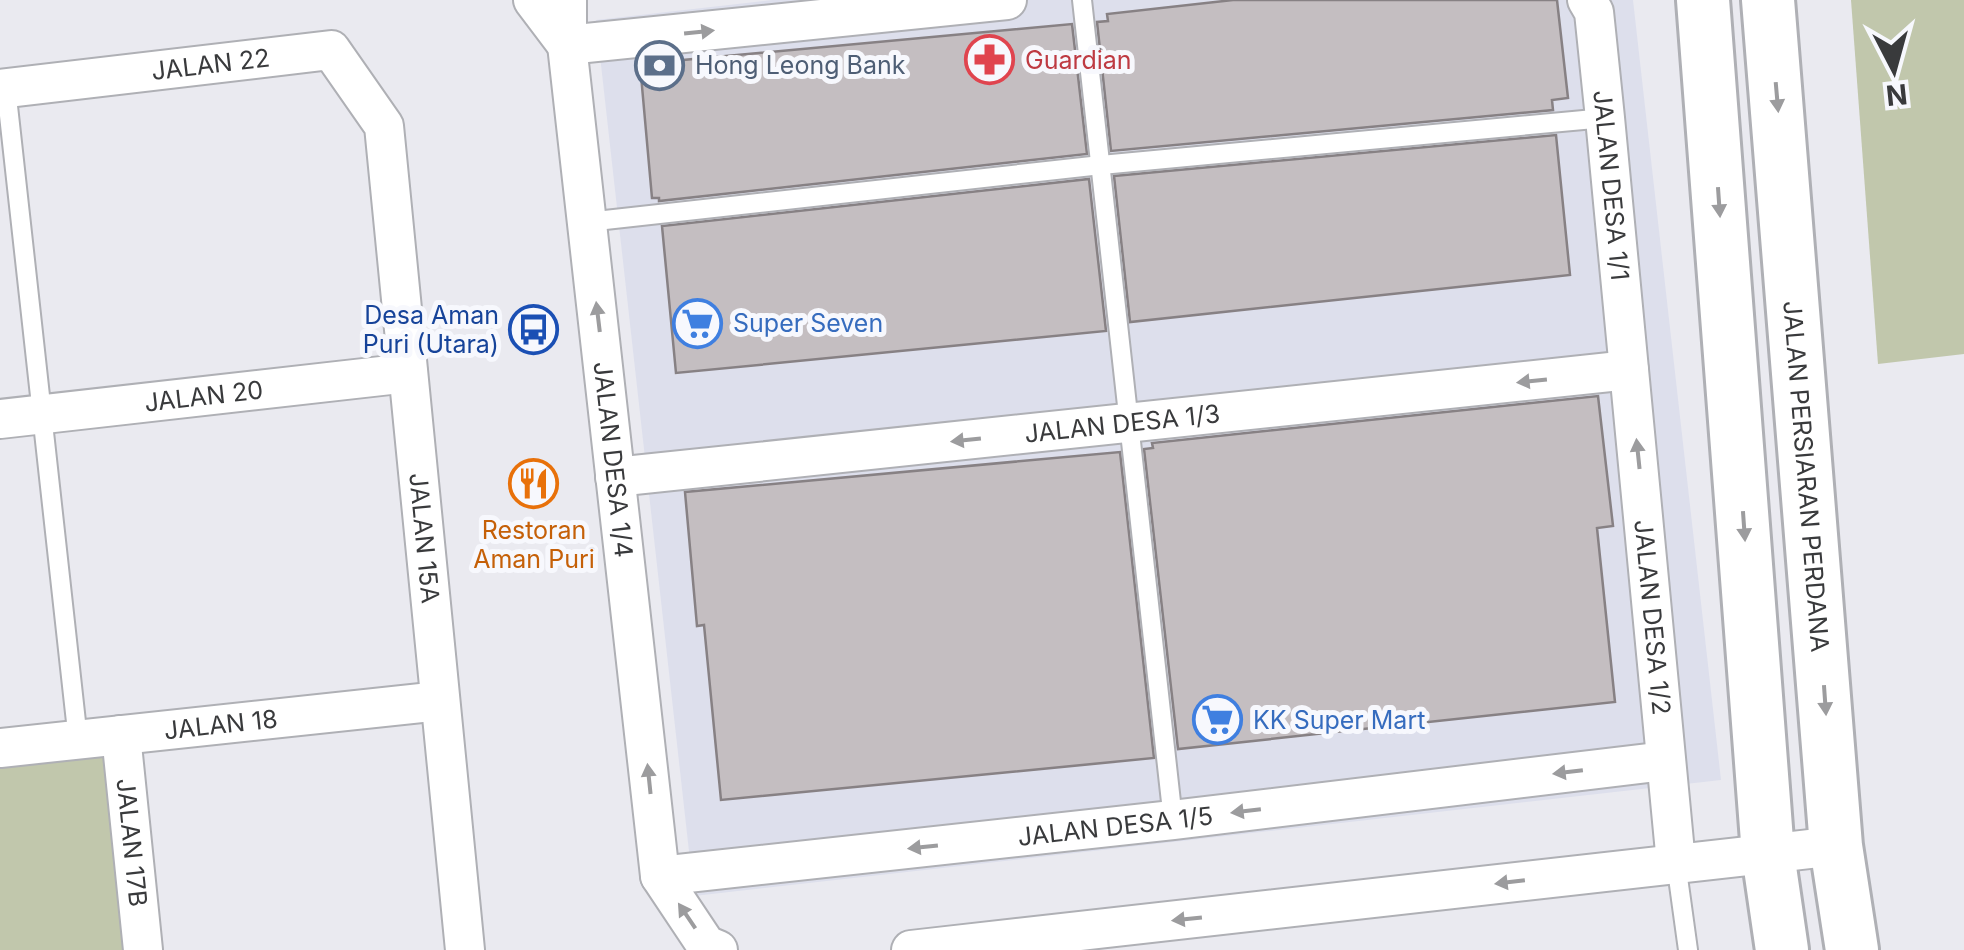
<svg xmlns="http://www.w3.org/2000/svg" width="1964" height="950" font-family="Inter,sans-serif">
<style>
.built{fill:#dddfec}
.green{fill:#c1c7ac}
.building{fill:#c4bec1;stroke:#878184;stroke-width:2.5}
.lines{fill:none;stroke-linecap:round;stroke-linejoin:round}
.lane-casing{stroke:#afb0b5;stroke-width:22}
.street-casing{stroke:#afb0b5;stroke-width:42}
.secondary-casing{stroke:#afb0b5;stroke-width:58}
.lane{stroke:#fff;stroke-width:18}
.street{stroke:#fff;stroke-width:38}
.secondary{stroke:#fff;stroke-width:52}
.oneway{fill:#9c9c9e}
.labels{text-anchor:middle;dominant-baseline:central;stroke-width:10;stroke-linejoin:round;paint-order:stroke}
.health-label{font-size:25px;fill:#be3a42;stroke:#f7f8fd;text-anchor:start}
.street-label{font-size:25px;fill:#393a3c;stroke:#f7f8fd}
.service-label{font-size:25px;fill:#4e5e75;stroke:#f7f8fd;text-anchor:start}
.transit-label{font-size:25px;fill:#164399;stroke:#f7f8fd;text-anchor:end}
.shop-label{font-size:25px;fill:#366cbe;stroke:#f7f8fd;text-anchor:start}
.food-label{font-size:25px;fill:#c56008;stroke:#f7f8fd}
</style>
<rect width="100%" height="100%" fill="#eaeaf0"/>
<!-- built -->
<polygon class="built" points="772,0 1633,0 1721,780 694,896 596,20"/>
<!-- green -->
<g class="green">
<polygon points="1851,0 1964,0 1964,354 1878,364"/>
<polygon points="121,735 143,950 0,950 0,748"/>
</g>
<!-- building -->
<g class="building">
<polygon points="1233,0 1557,0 1568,98 1552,100 1553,110 1111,151 1097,22 1108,21 1107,14"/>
<polygon points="1072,24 1087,154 659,201 659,198 652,198 640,64"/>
<polygon points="1556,135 1570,275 1130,322 1114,176"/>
<polygon points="1089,179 1106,331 676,373 662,226"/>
<polygon points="1598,396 1613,526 1597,528 1615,702 1178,749 1144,449 1153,448 1152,443"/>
<polygon points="1120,452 1154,758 721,800 704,625 697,626 685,492"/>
</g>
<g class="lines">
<defs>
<g id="lane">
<polyline points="1082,0 1173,820"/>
<polyline points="6,88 78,740"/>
<polyline points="587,222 1101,165 1605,118"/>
<polyline points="1676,863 1688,950"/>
</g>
<g id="street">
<polyline points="533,0 567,45"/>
<path id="s1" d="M 567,0 L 567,45 L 660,876 L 706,945 L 718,950"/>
<path id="s2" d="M 1587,0 L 1594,12 L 1605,118 L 1676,863"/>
<polyline points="567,45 1007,0"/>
<path id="s3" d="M 0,89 L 331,50 L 384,126 L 465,950"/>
<path id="s4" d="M 0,419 L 408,373"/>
<path id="s5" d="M 615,477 L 1629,370"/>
<path id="s6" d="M 121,735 L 143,950"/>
<path id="s7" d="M 0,748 L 440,701"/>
<path id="s8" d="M 660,876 L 1173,820 L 1665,761"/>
<polyline points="911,950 1836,846"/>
</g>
<g id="secondary">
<polyline points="1703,0 1768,854 1782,950"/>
<path id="s9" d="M 1768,0 L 1836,846 L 1852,950"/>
</g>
</defs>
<!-- lane casing -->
<use href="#lane" class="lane-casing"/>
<!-- street casing -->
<use href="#street" class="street-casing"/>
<!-- secondary casing -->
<use href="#secondary" class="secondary-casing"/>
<!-- lane -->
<use href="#lane" class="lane"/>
<!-- street -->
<use href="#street" class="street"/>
<!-- secondary -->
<use href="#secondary" class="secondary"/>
</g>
<!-- one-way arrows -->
<defs><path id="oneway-solid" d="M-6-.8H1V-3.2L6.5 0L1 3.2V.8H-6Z" transform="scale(2.5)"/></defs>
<g class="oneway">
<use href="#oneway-solid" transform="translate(699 32) rotate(-6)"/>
<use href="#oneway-solid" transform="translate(1777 97) rotate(85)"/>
<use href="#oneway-solid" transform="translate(1719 202) rotate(86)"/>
<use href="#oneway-solid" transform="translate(598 317) rotate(-97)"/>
<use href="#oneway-solid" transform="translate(1532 381) rotate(174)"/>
<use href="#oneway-solid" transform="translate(966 440) rotate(174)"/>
<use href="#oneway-solid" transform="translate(1638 454) rotate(-96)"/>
<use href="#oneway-solid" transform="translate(1744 526) rotate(86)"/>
<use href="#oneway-solid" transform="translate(1825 700) rotate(86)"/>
<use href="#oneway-solid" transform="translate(1568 772) rotate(173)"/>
<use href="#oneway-solid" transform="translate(649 779) rotate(-96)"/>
<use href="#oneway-solid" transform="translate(1246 811) rotate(173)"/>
<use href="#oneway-solid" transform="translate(923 847) rotate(174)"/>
<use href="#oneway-solid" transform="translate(1510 882) rotate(173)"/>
<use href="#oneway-solid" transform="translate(687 916) rotate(-124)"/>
<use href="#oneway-solid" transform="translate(1187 919) rotate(174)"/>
</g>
<!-- icons -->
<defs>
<symbol id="pharmacy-ring" viewBox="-11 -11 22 22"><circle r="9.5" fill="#f7f8fd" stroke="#e0444e" stroke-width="1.5"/><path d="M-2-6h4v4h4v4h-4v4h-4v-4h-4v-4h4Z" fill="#e0444e"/></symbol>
<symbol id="bank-ring" viewBox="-11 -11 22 22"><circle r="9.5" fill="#f7f8fd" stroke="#5c6f8a" stroke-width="1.5"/><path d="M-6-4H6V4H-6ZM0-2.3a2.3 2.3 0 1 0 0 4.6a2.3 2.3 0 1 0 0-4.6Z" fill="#5c6f8a"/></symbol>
<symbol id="supermarket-ring" viewBox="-11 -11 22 22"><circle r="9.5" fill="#f7f8fd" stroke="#3f7fe0" stroke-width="1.5"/><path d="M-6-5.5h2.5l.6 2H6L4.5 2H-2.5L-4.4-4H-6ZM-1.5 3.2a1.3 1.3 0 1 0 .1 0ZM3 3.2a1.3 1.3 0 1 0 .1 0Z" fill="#3f7fe0"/></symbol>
<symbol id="bus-ring" viewBox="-11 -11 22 22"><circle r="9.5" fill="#f7f8fd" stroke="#1a4fb4" stroke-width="1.5"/><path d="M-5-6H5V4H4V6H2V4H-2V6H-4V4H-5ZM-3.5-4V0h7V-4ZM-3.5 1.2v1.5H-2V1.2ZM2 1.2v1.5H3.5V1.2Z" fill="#1a4fb4"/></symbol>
<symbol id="restaurant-ring" viewBox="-11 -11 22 22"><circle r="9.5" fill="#f7f8fd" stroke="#e8710a" stroke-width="1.5"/><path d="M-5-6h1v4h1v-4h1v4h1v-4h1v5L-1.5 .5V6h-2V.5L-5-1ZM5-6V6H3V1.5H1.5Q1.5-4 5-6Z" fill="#e8710a"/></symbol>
</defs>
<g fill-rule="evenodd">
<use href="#pharmacy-ring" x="962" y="32" width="55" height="55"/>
<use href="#bank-ring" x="632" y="38" width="55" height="55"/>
<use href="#supermarket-ring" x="670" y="296" width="55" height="55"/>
<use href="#bus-ring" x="506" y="302" width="55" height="55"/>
<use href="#restaurant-ring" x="506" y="456" width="55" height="55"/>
<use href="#supermarket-ring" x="1190" y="692" width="55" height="55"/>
</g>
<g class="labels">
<!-- health labels -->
<g class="health-label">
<text x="1025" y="60">Guardian</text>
</g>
<!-- street labels -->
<g class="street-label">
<text stroke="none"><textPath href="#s3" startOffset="212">JALAN 22</textPath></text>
<text stroke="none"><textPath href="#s2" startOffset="188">JALAN DESA 1/1</textPath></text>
<text stroke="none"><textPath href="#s4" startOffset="205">JALAN 20</textPath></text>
<text stroke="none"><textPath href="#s5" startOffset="510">JALAN DESA 1/3</textPath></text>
<text stroke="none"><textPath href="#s1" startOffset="462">JALAN DESA 1/4</textPath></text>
<text stroke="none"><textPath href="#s9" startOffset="478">JALAN PERSIARAN PERDANA</textPath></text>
<text stroke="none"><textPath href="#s3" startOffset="840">JALAN 15A</textPath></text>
<text stroke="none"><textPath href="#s2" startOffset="622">JALAN DESA 1/2</textPath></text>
<text stroke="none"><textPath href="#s7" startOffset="222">JALAN 18</textPath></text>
<text stroke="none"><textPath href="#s8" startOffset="458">JALAN DESA 1/5</textPath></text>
<text stroke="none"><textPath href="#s6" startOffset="108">JALAN 17B</textPath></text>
</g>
<!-- service labels -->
<g class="service-label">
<text x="695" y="65">Hong Leong Bank</text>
</g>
<!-- transit labels -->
<g class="transit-label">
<text x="499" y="315">Desa Aman<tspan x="499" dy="29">Puri (Utara)</tspan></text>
</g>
<!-- shop labels -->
<g class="shop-label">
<text x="733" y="323">Super Seven</text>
<text x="1253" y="720">KK Super Mart</text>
</g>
<!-- food labels -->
<g class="food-label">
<text x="534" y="530">Restoran<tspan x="534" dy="29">Aman Puri</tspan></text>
</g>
</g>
<!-- north arrow -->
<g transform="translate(1894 70) rotate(174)" stroke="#f7f8fd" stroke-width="8" paint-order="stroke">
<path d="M0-8L18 38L0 25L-18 38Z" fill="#393a3c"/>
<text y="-15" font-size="28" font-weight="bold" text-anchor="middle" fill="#393a3c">N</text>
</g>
</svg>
